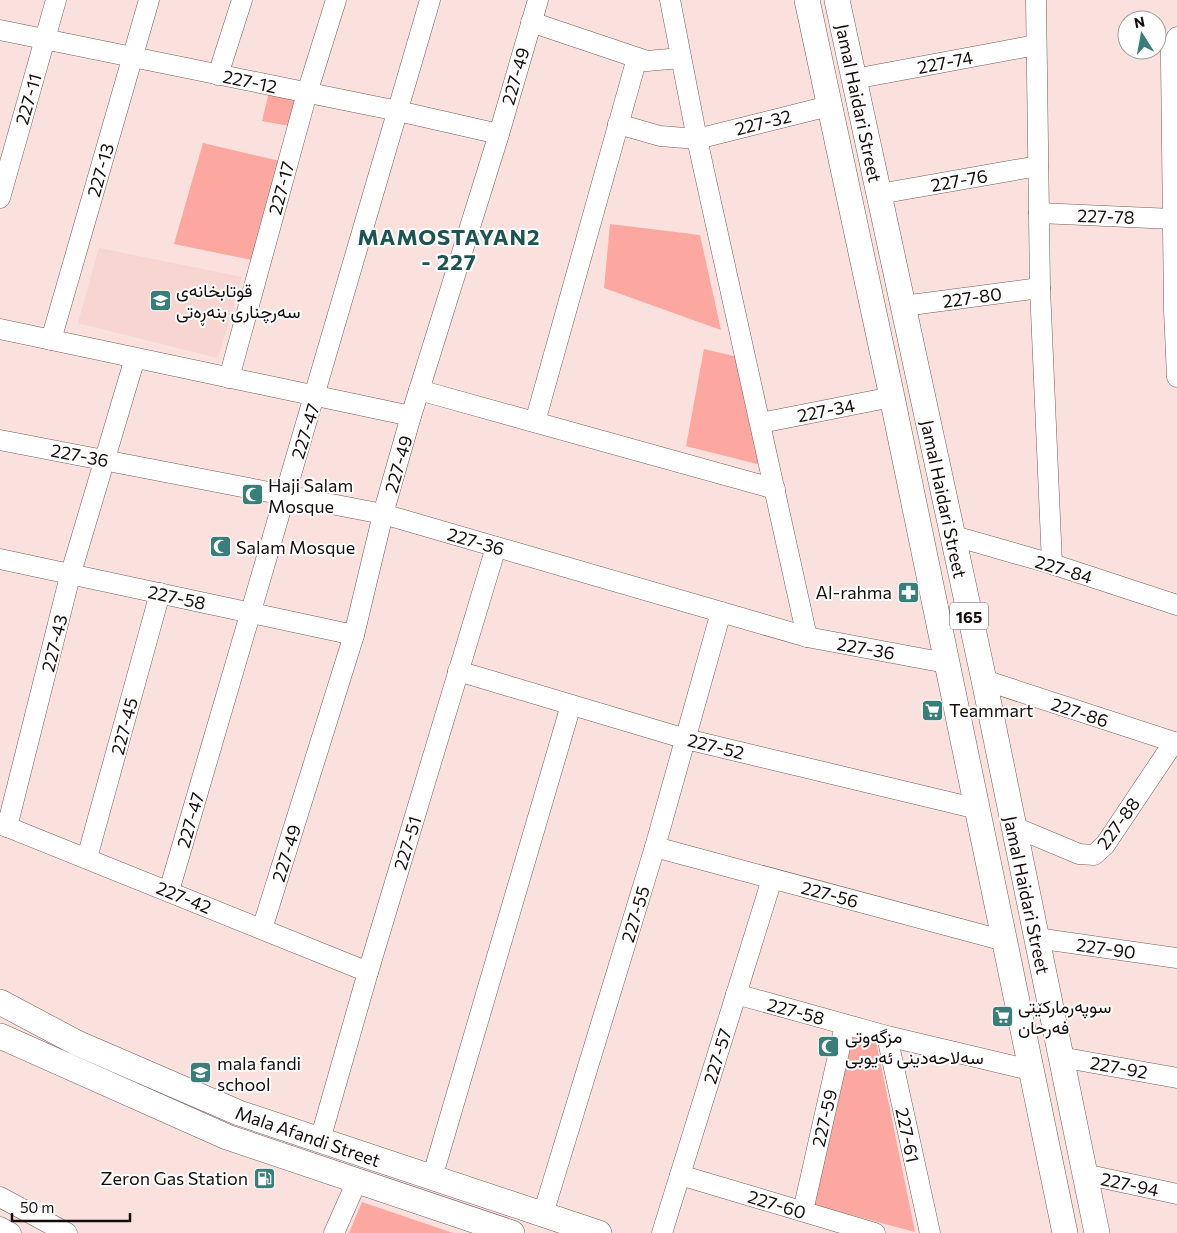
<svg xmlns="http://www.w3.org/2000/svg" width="1177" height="1233" font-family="Commissioner,Vazirmatn,sans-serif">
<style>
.built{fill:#f7d5d1}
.green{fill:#fca7a0}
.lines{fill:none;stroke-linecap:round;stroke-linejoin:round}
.minor-casing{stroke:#715c59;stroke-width:21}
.major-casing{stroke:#715c59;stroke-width:26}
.minor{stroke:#fff;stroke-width:20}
.major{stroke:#fff;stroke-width:25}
.labels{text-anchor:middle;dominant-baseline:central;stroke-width:4;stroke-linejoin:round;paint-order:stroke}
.shield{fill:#fff;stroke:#5a5554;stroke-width:1}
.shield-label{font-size:16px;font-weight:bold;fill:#140c0b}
.street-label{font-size:18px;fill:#140c0b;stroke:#fff}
.poi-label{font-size:18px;fill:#140c0b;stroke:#fff;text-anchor:start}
.district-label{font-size:22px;font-weight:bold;letter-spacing:1px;fill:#1b5551;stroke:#fff}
</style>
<rect width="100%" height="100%" fill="#fae1de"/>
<!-- built -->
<polygon class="built" points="99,248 242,277 218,358 78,323"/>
<!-- green -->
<g class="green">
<polygon points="269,92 299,98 295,127 262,121"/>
<polygon points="203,143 280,161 252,260 174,244"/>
<polygon points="610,224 700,235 721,330 604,288"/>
<polygon points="704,349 742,358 765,466 686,446"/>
<polygon points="853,1035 876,1041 915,1232 810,1204"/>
<polygon points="362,1202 453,1233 349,1233"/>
</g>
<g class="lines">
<defs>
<g id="minor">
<polyline points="670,0 697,139 807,637"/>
<polyline points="1036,0 1040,288 1052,564"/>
<polyline points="531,22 647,61 681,58"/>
<polyline points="0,30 398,111 499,134"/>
<polyline points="1177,37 1171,51 1171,61 1174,310 1177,377"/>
<polyline points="218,75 242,0"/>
<polyline points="854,79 1036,45"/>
<polyline points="618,124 660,136 697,139 829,106"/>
<polyline points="879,194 1038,166"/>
<polyline points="0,198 56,0"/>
<polyline points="1039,213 1173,219"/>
<polyline points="903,306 1040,288"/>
<polyline points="0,329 411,416"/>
<polyline points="51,340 149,0"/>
<polyline points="229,378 307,93 336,0"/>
<polyline points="419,390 775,489"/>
<polyline points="535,422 637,58"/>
<polyline points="761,423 892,397"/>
<polyline points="0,440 383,514 807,637 946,663"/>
<polyline points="951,535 1052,564 1177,605"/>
<polyline points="0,559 354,635"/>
<polyline points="458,671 686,739 978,809"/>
<polyline points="984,680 1177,743"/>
<polyline points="0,824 368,972"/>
<polyline points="1012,826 1079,854 1094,855 1105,845 1174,742"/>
<polyline points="7,827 70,576 135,358"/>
<polyline points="655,847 1005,941"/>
<polyline points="87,858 160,593"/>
<polyline points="169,891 430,0"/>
<polyline points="262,929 354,635 383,514 411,416 499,134 538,0"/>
<polyline points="1036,938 1177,958"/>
<polyline points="736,994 887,1036 1030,1070"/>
<polyline points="887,1036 930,1233"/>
<polyline points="1060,1057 1177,1078"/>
<polyline points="320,1140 368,972 496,547"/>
<polyline points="1084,1174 1177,1194"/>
<polyline points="680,1175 875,1233"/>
<polyline points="432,1178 571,705"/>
<polyline points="0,1197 67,1233"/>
<polyline points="803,1211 845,1025"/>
<polyline points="543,1214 655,847 721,612"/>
<polyline points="0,1227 11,1233"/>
<polyline points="334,1233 357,1181"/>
<polyline points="662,1233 772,879"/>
</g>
<g id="major">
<polyline points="807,0 892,397 1065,1233"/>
<polyline points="837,0 984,680 1097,1233"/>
<polyline points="0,1002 77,1043 239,1113 599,1233"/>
<polyline points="0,1036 227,1137 512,1233"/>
</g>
</defs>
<!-- minor casing -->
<use href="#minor" class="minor-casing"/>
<!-- major casing -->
<use href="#major" class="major-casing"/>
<!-- minor -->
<use href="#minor" class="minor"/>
<!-- major -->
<use href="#major" class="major"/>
</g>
<!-- icons -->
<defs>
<symbol id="school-square" viewBox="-11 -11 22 22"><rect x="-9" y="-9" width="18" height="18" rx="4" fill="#387f79" stroke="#fff"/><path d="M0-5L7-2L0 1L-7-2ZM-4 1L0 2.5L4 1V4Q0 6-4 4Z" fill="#fff"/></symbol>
<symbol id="mosque-square" viewBox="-11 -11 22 22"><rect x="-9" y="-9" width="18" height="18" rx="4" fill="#387f79" stroke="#fff"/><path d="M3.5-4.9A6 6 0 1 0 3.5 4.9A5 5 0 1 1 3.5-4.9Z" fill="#fff"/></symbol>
<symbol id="pharmacy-square" viewBox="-11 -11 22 22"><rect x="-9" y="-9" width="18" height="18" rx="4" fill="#387f79" stroke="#fff"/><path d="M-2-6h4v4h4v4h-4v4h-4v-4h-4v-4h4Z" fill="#fff"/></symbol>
<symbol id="supermarket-square" viewBox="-11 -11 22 22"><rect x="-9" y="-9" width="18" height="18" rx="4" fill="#387f79" stroke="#fff"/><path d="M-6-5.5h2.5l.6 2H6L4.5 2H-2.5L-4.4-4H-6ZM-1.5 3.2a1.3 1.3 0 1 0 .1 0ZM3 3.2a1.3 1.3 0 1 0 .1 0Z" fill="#fff"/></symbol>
<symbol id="fuel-square" viewBox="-11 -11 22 22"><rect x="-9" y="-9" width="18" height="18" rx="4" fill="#387f79" stroke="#fff"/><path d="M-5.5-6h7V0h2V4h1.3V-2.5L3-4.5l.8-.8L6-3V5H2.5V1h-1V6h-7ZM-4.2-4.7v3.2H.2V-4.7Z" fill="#fff"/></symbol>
</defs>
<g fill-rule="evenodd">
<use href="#school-square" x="148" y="288" width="25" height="25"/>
<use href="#mosque-square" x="240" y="482" width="25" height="25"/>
<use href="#mosque-square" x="208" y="534" width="25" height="25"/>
<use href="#pharmacy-square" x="896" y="580" width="25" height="25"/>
<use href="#supermarket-square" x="920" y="698" width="25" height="25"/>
<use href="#supermarket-square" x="990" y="1004" width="25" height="25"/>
<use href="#mosque-square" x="816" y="1034" width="25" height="25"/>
<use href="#school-square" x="188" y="1060" width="25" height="25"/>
<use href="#fuel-square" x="252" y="1166" width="25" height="25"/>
</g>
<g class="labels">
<!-- shield labels -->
<rect class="shield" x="950" y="602.5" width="38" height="27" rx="4"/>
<g class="shield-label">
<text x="969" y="616">165</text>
</g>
<!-- street labels -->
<g class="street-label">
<text transform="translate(945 62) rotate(-11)">227-74</text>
<text transform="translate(515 76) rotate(-74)">227-49</text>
<text transform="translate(250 81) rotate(12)">227-12</text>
<text transform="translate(28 99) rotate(-74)">227-11</text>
<text transform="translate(859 103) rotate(78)">Jamal Haidari Street</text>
<text transform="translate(763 122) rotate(-14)">227-32</text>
<text transform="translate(100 170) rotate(-74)">227-13</text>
<text transform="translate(959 180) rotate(-10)">227-76</text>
<text transform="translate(281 188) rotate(-75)">227-17</text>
<text transform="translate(1106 216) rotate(2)">227-78</text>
<text transform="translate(972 297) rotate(-8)">227-80</text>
<text transform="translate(826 410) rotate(-11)">227-34</text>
<text transform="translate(305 431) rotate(-73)">227-47</text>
<text transform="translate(80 455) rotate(11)">227-36</text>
<text transform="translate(398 464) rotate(-74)">227-49</text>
<text transform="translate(944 499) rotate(78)">Jamal Haidari Street</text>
<text transform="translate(476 541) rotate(16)">227-36</text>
<text transform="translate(1064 569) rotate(17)">227-84</text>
<text transform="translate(177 597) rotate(12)">227-58</text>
<text transform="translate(54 643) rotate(-76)">227-43</text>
<text transform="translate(866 648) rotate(10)">227-36</text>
<text transform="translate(1080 712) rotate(18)">227-86</text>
<text transform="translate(124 726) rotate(-75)">227-45</text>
<text transform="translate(716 746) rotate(14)">227-52</text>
<text transform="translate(190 820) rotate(-74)">227-47</text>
<text transform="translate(1118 823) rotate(-54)">227-88</text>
<text transform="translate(407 843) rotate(-73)">227-51</text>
<text transform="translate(286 853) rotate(-73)">227-49</text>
<text transform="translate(830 894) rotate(15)">227-56</text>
<text transform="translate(1027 895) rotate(78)">Jamal Haidari Street</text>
<text transform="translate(184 897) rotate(22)">227-42</text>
<text transform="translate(635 914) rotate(-73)">227-55</text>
<text transform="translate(1106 948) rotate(8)">227-90</text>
<text transform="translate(796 1011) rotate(15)">227-58</text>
<text transform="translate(717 1056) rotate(-73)">227-57</text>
<text transform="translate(1119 1067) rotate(10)">227-92</text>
<text transform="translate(824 1118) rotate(-77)">227-59</text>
<text transform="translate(908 1135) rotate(78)">227-61</text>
<text transform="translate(308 1136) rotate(19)">Mala Afandi Street</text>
<text transform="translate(1130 1184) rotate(12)">227-94</text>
<text transform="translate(777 1204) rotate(17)">227-60</text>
</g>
<!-- poi labels -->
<g class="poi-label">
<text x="176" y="290">قوتابخانەی<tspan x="176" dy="21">سەرچناری بنەڕەتی</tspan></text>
<text x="268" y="485">Haji Salam<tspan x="268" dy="21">Mosque</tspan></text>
<text x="236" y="547">Salam Mosque</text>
<text x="892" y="592" text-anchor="end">Al-rahma</text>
<text x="949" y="710">Teammart</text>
<text x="1018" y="1006">سوپەرمارکێتی<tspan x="1018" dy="21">فەرحان</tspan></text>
<text x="845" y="1036">مزگەوتی<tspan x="845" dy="21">سەلاحەدینی ئەیوبی</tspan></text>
<text x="217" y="1063">mala fandi<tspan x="217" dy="21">school</tspan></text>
<text x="248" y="1178" text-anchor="end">Zeron Gas Station</text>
</g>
<!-- district labels -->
<g class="district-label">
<text x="449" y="236">MAMOSTAYAN2<tspan x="449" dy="25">- 227</tspan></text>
</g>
</g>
<!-- north arrow -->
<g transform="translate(1142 35) rotate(349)"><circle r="24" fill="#ffffff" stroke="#a19e9d"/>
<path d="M0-4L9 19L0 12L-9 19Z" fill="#387f79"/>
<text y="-8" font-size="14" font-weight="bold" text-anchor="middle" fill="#140c0b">N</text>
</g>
<!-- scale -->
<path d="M12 1213v8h118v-8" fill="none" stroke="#140c0b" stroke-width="2.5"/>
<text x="20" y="1213" font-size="15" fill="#140c0b" stroke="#ffffff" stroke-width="4" paint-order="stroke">50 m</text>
</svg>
